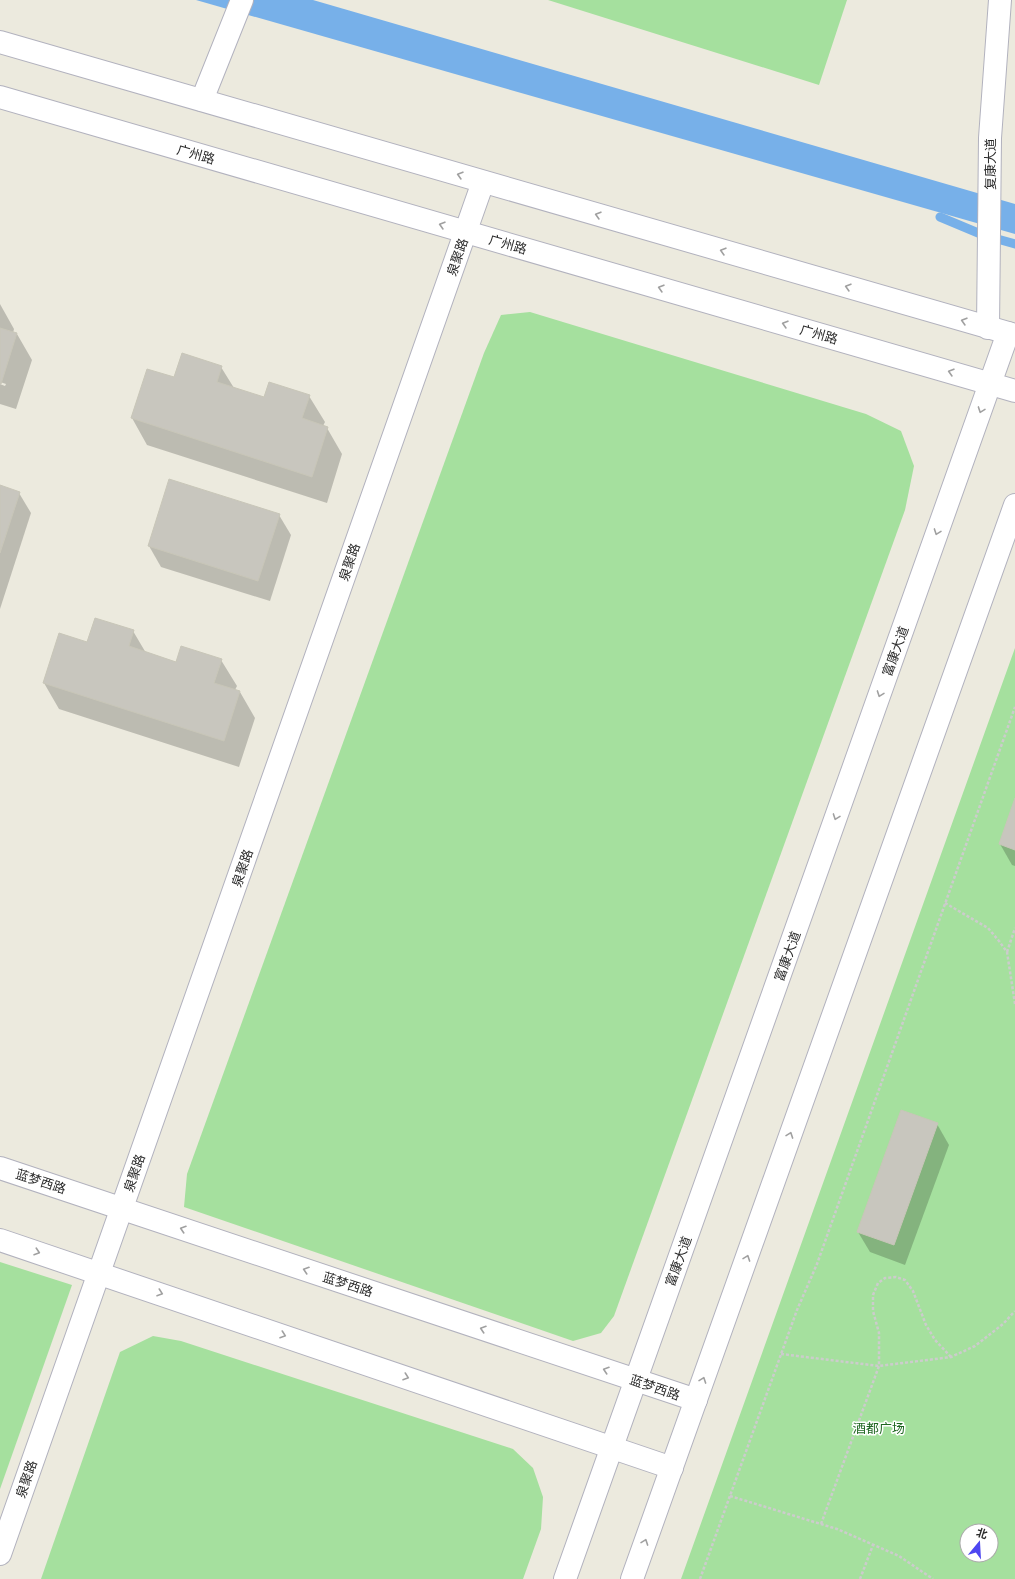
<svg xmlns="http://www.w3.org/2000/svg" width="1015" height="1579" font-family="Cabin,'Noto Sans SC',sans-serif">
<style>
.green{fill:#a5e09e;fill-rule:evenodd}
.water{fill:#77b0e9}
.shadow{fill:#0003}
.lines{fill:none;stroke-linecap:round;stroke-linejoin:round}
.stream{stroke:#77b0e9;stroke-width:9}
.building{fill:#c8c6be;stroke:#c8c6b8}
.street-casing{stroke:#b2b2be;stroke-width:24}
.secondary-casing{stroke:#b2b2be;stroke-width:24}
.path{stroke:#ccc;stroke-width:2.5;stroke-dasharray:3 2;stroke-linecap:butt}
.street{stroke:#fff;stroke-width:22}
.secondary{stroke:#fff;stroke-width:22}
.oneway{stroke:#a0a0a0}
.labels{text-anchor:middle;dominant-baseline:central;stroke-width:3;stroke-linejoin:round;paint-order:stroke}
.street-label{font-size:13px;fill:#2b2b2b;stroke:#fff}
.park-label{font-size:13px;fill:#1e6620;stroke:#fff}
</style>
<rect width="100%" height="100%" fill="#eceade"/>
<!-- green -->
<g class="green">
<polygon points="548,0 847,0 819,85"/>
<polygon points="530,312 866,414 901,431 914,466 905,510 614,1316 601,1333 573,1341 184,1207 187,1174 484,353 501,315"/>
<path d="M 1015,648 L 1015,1579 L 681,1579 ZM 967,1531 L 991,1531 L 991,1555 L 967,1555 Z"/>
<polygon points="0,1262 72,1285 0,1489"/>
<polygon points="153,1336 181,1341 513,1449 533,1468 543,1497 541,1529 523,1579 41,1579 120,1352"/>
</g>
<!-- water -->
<polygon class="water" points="196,0 313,0 1015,204 1015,234"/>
<!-- shadow -->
<g class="shadow">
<polygon points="0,304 14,329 13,333 17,334 32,360 16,409 0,404 0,384 5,386 6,384 0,382"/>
<polygon points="221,367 234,388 265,399 309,396 325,422 323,426 327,428 342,454 327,503 147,445 132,418 148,370 175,379"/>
<polygon points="0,486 19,493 31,513 0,609"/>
<polygon points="279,515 291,535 270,601 161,567 149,546"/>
<polygon points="133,631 146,653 177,663 221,660 237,686 235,690 240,692 255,718 239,767 59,709 44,683 87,643"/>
<polygon points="1015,801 1015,866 1012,865 1000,844"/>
<polygon points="937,1124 949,1145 905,1265 870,1252 858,1232"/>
</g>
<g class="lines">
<!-- stream -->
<polyline class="stream" points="940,217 983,235 1015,244"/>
</g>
<!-- building -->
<g class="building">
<polygon points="0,328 17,333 1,384 0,383"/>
<polygon points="182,353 222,366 217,382 264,397 269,382 310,395 302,418 328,427 312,477 131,418 147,369 174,377"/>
<polygon points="169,479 280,514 258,581 148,546"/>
<polygon points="0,485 20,492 0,553"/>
<polygon points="95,618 134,630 129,646 176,662 181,646 222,659 214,683 240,691 224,741 43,683 59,633 87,642"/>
<polygon points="1015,798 1015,850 999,844"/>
<polygon points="901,1110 938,1123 894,1245 857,1232"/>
</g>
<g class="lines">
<defs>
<g id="street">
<polyline points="202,100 242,0"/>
<polyline points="0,1168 696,1400"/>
<polyline points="0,1240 672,1468"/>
<polyline points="0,1554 483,182"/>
</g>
<g id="secondary">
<polyline points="0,42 1015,335"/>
<polyline points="0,97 1015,391"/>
<polyline points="988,328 990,138 1000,0"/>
<polyline points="565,1579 1008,333"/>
<polyline points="632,1579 1015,505"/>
</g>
</defs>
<!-- street casing -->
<use href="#street" class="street-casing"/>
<!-- secondary casing -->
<use href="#secondary" class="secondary-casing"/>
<!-- path -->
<g class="path">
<polyline points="945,903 988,928 999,941 1007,952 1015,1004"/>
<polyline points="1007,952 1015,928"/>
<polyline points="781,1354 879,1366 951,1357 975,1346 1003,1324 1015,1311"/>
<polyline points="730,1496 837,1529 899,1556 933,1579"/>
<polyline points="821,1524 879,1366 879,1333 873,1311 873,1295 878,1283 885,1278 896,1277 905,1280 913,1291 926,1325 935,1340 951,1357"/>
<polyline points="700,1579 797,1310 817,1264 1015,707"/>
<polyline points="860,1579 873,1545"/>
</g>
<!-- street -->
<use href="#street" class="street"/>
<!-- secondary -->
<use href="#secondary" class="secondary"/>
</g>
<!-- one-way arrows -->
<defs><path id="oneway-chevron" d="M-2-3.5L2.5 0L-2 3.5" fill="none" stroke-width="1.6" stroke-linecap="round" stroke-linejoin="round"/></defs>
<g class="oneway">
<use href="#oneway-chevron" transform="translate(460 175) rotate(-164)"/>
<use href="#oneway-chevron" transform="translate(598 215) rotate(-164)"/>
<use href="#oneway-chevron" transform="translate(442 225) rotate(-164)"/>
<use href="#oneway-chevron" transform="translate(723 251) rotate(-164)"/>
<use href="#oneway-chevron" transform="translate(848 287) rotate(-164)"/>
<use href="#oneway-chevron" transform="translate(661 288) rotate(-164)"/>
<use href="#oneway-chevron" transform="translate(964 321) rotate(-164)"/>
<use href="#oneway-chevron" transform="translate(785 324) rotate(-164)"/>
<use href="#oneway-chevron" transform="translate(951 372) rotate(-164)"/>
<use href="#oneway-chevron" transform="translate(981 410) rotate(110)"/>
<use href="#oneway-chevron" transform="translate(937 532) rotate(110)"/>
<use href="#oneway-chevron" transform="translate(880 694) rotate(110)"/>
<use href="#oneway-chevron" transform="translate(836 817) rotate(110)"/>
<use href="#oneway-chevron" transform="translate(790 1135) rotate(-70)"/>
<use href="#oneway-chevron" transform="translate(183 1229) rotate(-162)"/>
<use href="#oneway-chevron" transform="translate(37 1252) rotate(18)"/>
<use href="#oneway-chevron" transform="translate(747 1258) rotate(-70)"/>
<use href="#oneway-chevron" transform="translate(306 1270) rotate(-162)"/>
<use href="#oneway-chevron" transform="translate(160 1293) rotate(19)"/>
<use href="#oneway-chevron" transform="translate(483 1329) rotate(-162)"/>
<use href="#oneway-chevron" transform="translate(283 1335) rotate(19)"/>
<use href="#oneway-chevron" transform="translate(606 1370) rotate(-162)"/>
<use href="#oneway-chevron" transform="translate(406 1377) rotate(19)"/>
<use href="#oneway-chevron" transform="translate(703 1380) rotate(-70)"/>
<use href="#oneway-chevron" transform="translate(645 1542) rotate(-70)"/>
</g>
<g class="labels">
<!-- street labels -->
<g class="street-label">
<text transform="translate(196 154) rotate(16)">广州路</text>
<text transform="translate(990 164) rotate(-90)">复康大道</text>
<text transform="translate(508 244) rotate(16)">广州路</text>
<text transform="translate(457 257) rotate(-71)">泉聚路</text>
<text transform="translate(819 334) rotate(16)">广州路</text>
<text transform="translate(349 562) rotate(-71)">泉聚路</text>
<text transform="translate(895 651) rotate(-70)">富康大道</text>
<text transform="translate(242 868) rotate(-71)">泉聚路</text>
<text transform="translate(787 956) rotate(-70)">富康大道</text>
<text transform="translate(134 1173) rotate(-71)">泉聚路</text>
<text transform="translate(41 1181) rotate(18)">蓝梦西路</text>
<text transform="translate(678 1261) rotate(-70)">富康大道</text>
<text transform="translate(348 1284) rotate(18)">蓝梦西路</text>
<text transform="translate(655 1387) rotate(19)">蓝梦西路</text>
<text transform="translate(26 1479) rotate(-71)">泉聚路</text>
</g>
<!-- park labels -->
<g class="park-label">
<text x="879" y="1428">酒都广场</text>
</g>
</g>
<!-- north arrow -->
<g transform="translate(979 1543) rotate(18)"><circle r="19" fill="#ffffff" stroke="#aaaaaa"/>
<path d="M0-3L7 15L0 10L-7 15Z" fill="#4e47f1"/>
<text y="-6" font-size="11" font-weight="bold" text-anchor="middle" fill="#2b2b2b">北</text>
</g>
</svg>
